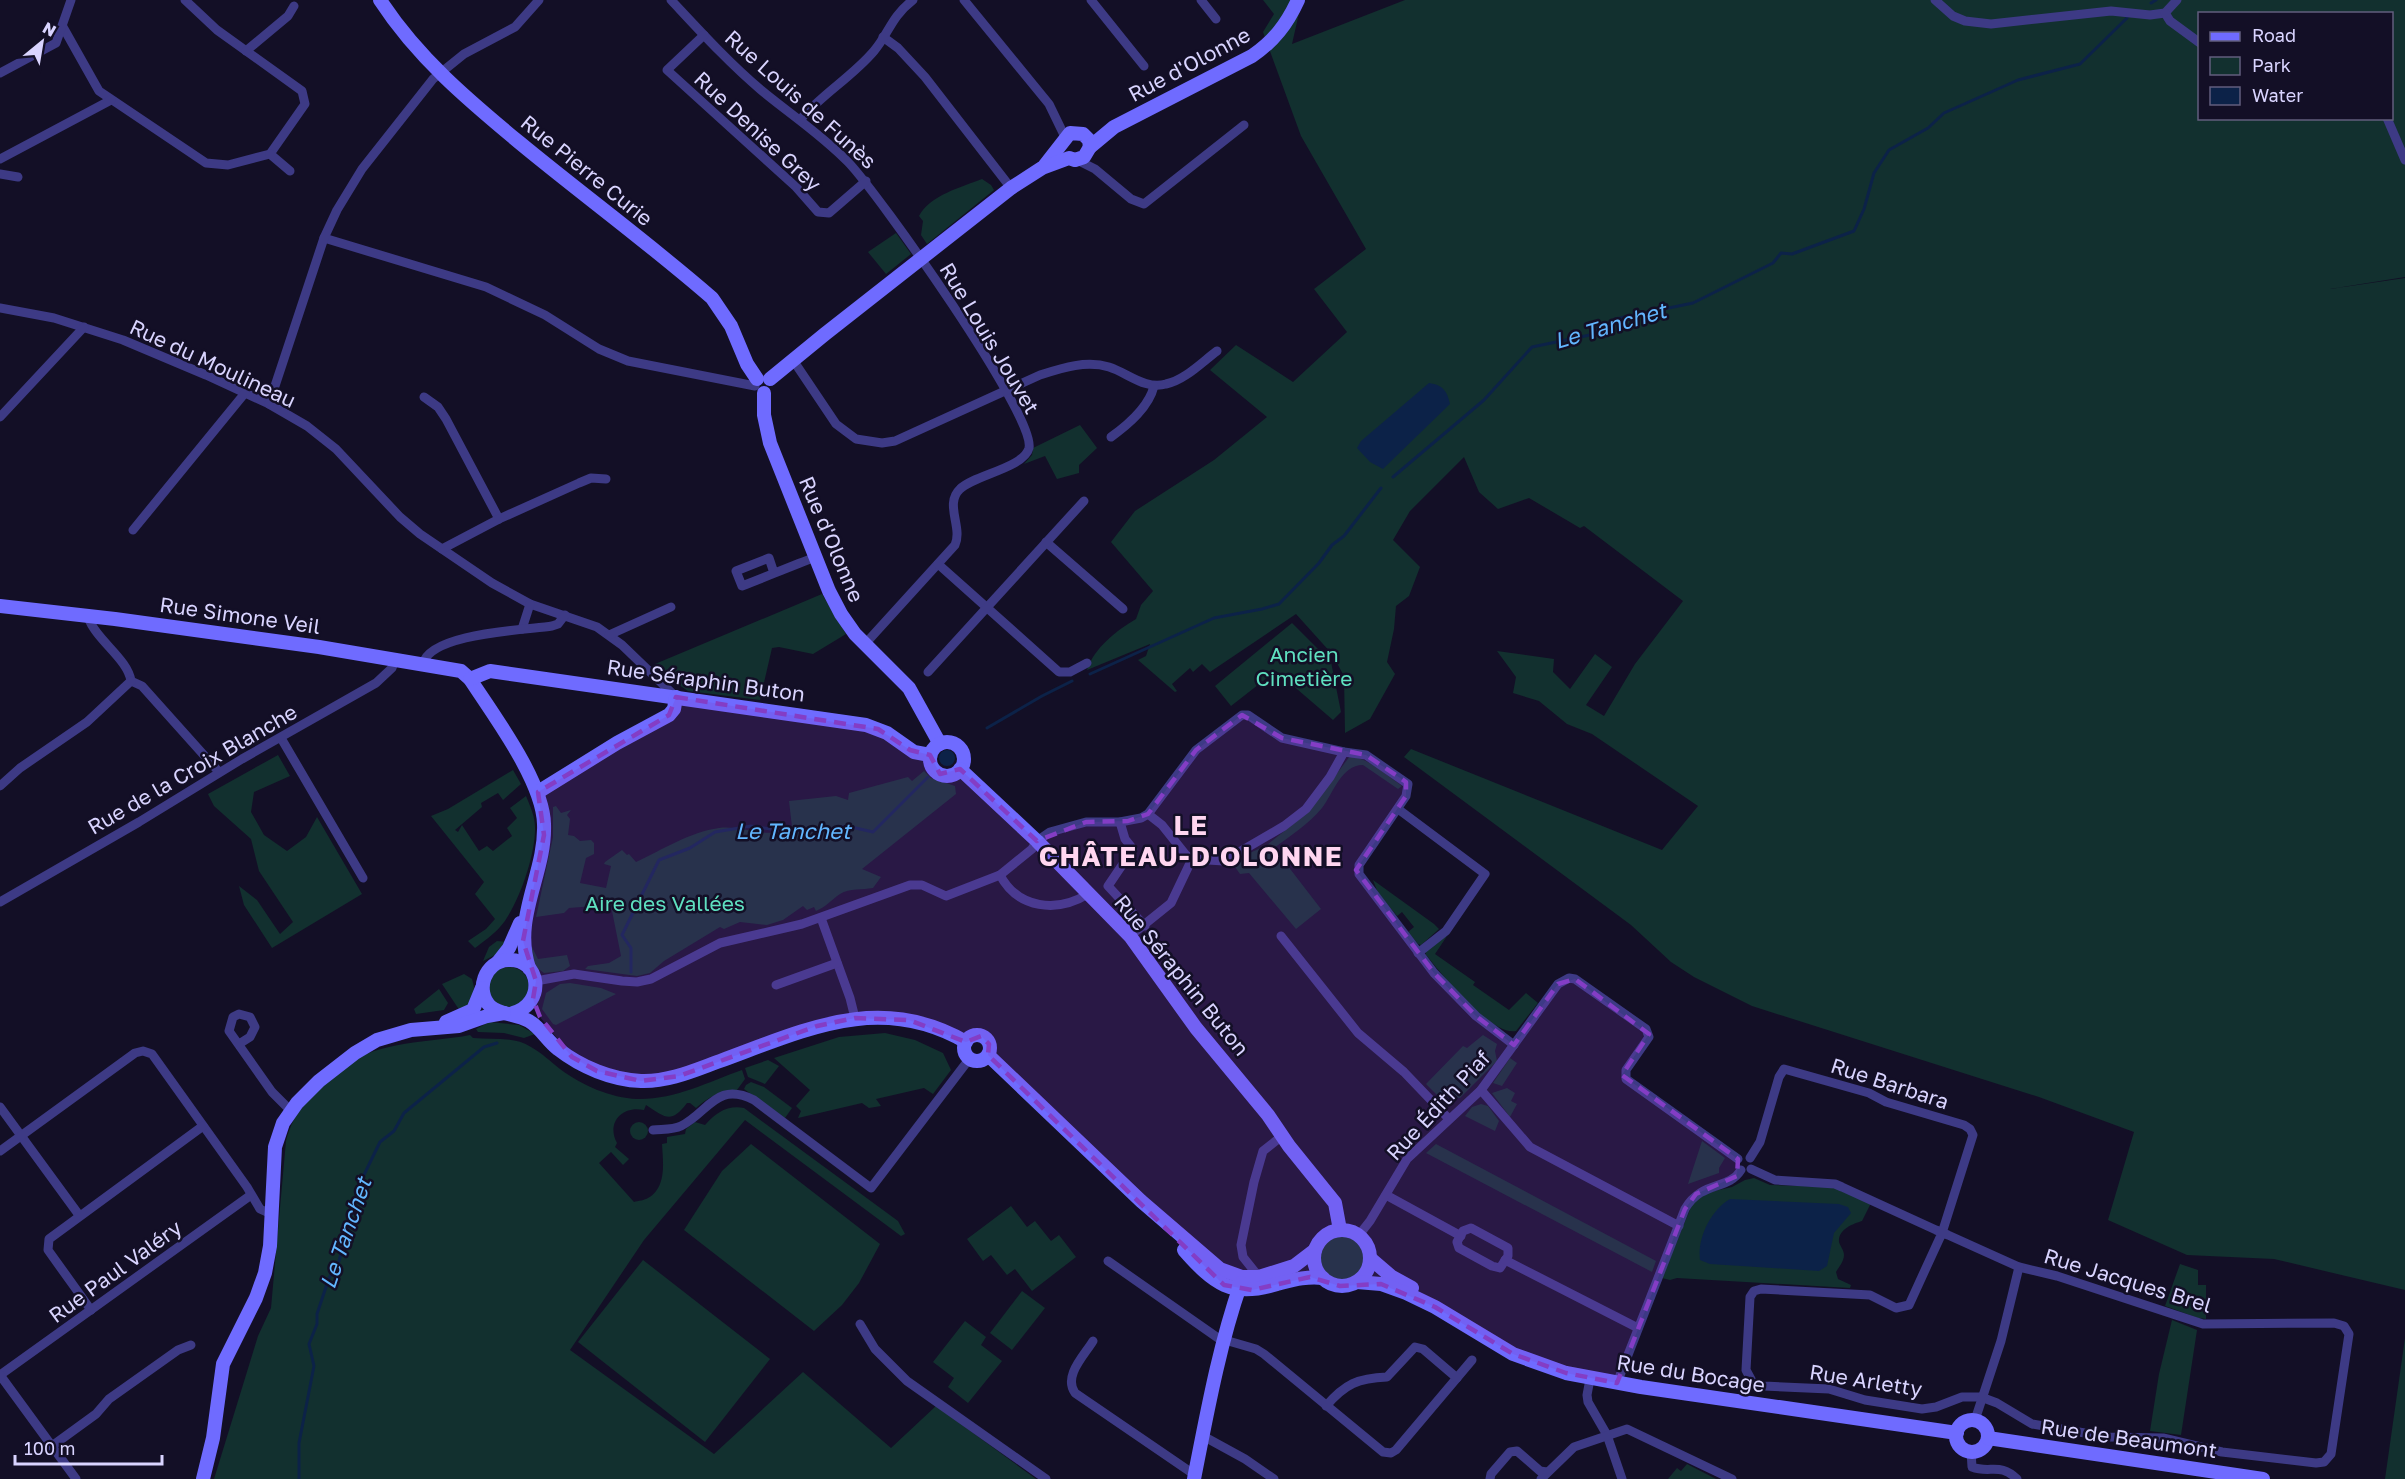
<svg xmlns="http://www.w3.org/2000/svg" width="2405" height="1479" font-family="'Golos Text',sans-serif">
<style>
.green{fill:#12302f;fill-rule:evenodd}
.water{fill:#0c2248}
.lines{fill:none;stroke-linecap:round;stroke-linejoin:round}
.stream{stroke:#0c2248;stroke-width:3}
.street{stroke:#3d3a85;stroke-width:9}
.secondary{stroke:#6f6bff;stroke-width:14}
.marked{fill:#843dc5;fill-opacity:0.2;stroke:#843dc5;stroke-width:4.5;stroke-dasharray:12 8;stroke-linejoin:round}
.labels{text-anchor:middle;dominant-baseline:central;stroke-width:5;stroke-linejoin:round;paint-order:stroke}
.street-label{font-size:21px;fill:#d9d4ff;stroke:#130f26}
.park-label{font-size:21px;fill:#5fe0c0;stroke:#130f26}
.water-label{font-size:22px;font-style:italic;fill:#62b6ff;stroke:#130f26}
.district-label{font-size:27px;font-weight:bold;letter-spacing:1.5px;fill:#ffd6f0;stroke:#130f26}
</style>
<rect width="100%" height="100%" fill="#130f26"/>
<!-- green -->
<g class="green">
<path d="M 1263,0 L 1302,0 L 1292,44 L 1405,0 L 2405,0 L 2405,277 L 2330,289 L 2405,278 L 2405,1290 L 2274,1259 L 2187,1255 L 2108,1220 L 2134,1132 L 2039,1097 L 1752,1006 L 1694,977 L 1671,962 L 1631,925 L 1404,757 L 1411,749 L 1662,850 L 1698,806 L 1592,734 L 1567,724 L 1539,701 L 1513,693 L 1516,677 L 1497,651 L 1554,659 L 1553,672 L 1570,689 L 1595,654 L 1612,667 L 1586,705 L 1604,716 L 1635,664 L 1683,601 L 1584,526 L 1580,528 L 1529,498 L 1498,509 L 1479,492 L 1464,457 L 1410,511 L 1393,540 L 1420,567 L 1409,596 L 1396,606 L 1394,629 L 1387,662 L 1395,674 L 1370,719 L 1345,733 L 1344,676 L 1332,654 L 1296,614 L 1210,672 L 1202,664 L 1193,672 L 1190,668 L 1172,684 L 1177,691 L 1175,692 L 1138,660 L 1146,656 L 1150,644 L 1087,670 C 1094,648 1117,630 1136,619 L 1141,605 L 1153,591 L 1111,542 L 1135,511 L 1214,460 L 1267,417 L 1210,370 L 1236,345 L 1293,382 L 1347,332 L 1314,289 L 1366,249 L 1301,136 L 1263,32 L 1274,14 ZM 2200,14 L 2392,14 L 2392,118 L 2200,118 Z"/>
<path d="M 982,179 L 991,185 L 994,190 L 927,244 L 921,235 L 923,221 L 919,216 C 930,195 962,187 982,179 Z"/>
<polygon points="896,233 911,254 886,274 868,252"/>
<polygon points="1080,425 1097,448 1079,465 1079,473 1057,479 1045,456 1024,464 1032,455 1033,448"/>
<polygon points="822,594 846,634 813,654 779,647 772,648 760,700 688,691 655,669 655,664"/>
<polygon points="1292,623 1331,662 1341,712 1333,720 1276,671 1231,706 1215,686"/>
<polygon points="278,755 290,776 254,792 251,812 264,835 287,851 306,837 317,817 362,894 272,948 244,905 239,886 257,900 280,934 293,922 259,871 251,839 214,806 208,794"/>
<path d="M 1350,756 C 1370,759 1385,774 1402,786 L 1398,789 L 1363,765 C 1341,765 1333,794 1322,808 C 1309,824 1290,836 1274,848 L 1321,909 L 1296,929 L 1249,873 L 1240,874 L 1235,867 L 1235,862 L 1239,858 L 1267,845 L 1308,812 Z"/>
<path d="M 513,770 L 521,784 L 503,800 L 498,793 L 481,803 L 482,807 L 455,830 L 458,832 L 462,825 L 479,851 L 487,846 L 493,851 L 512,836 L 507,828 L 517,818 L 510,808 L 526,796 C 530,806 535,816 535,827 C 536,854 518,907 500,927 C 493,935 483,942 475,948 L 468,941 L 486,929 L 495,919 L 475,894 L 484,882 L 431,816 L 448,809 Z"/>
<path d="M 924,771 L 931,778 L 955,786 L 956,794 L 862,869 L 881,877 L 873,888 C 862,890 850,888 840,894 C 831,900 826,907 816,911 L 814,907 L 807,910 L 803,906 L 783,920 L 767,925 L 740,922 L 724,929 L 720,927 L 664,961 L 650,973 L 637,976 L 585,969 L 588,966 L 609,963 L 621,956 L 611,906 L 607,905 L 569,908 L 564,913 L 536,917 L 553,837 L 553,807 L 556,806 L 561,813 L 571,810 L 567,815 L 570,819 L 568,835 L 574,836 L 580,841 L 591,840 L 594,843 L 594,854 L 586,858 L 580,883 L 606,888 L 611,866 L 604,864 L 605,862 L 622,850 L 627,855 L 629,854 L 636,862 C 662,850 690,832 719,828 C 744,825 768,841 792,827 L 789,801 L 836,796 L 848,800 L 849,793 L 908,777 L 912,781 Z"/>
<polygon points="1373,880 1434,924 1439,929 1421,945 1418,944 1408,932 1414,927 1402,912 1397,916 1378,893"/>
<path d="M 1447,936 L 1435,954 L 1475,982 L 1473,985 L 1509,1010 L 1526,993 L 1538,1003 L 1516,1031 C 1490,1036 1442,974 1426,955 L 1425,950 Z"/>
<polygon points="497,941 508,942 501,952 483,961 489,947"/>
<polygon points="526,947 532,947 538,959 567,955 570,966 563,971 544,973 533,965"/>
<circle cx="509" cy="987" r="20"/>
<polygon points="464,974 472,979 474,987 472,1003 460,1011 442,984"/>
<polygon points="570,983 601,988 616,994 556,1025 553,1024 542,1009 546,993 560,984"/>
<polygon points="439,989 448,1003 444,1010 416,1014 414,1009"/>
<polygon points="489,1022 519,1025 535,1034 524,1038 504,1033 478,1032 476,1029"/>
<polygon points="885,1033 915,1040 943,1053 951,1070 933,1094 924,1088 876,1099 881,1106 869,1108 862,1103 798,1118 801,1111 796,1106 810,1090 774,1058 839,1037"/>
<path d="M 470,1035 L 473,1038 C 492,1040 514,1036 531,1047 C 542,1053 551,1062 560,1069 C 581,1085 611,1098 637,1099 C 674,1100 708,1082 742,1070 L 745,1079 L 737,1090 C 720,1090 709,1097 696,1108 L 690,1103 L 687,1103 C 671,1124 666,1118 646,1105 L 644,1110 C 622,1105 606,1123 617,1143 L 615,1147 L 629,1159 L 623,1165 L 611,1152 L 599,1163 L 634,1202 C 638,1201 645,1200 648,1198 C 667,1187 663,1162 662,1144 L 667,1143 L 667,1137 L 685,1134 L 686,1129 L 695,1122 L 705,1125 C 716,1113 727,1105 744,1108 L 898,1221 L 905,1234 L 901,1236 L 745,1120 L 644,1240 L 570,1350 L 714,1454 L 803,1372 L 891,1448 L 936,1406 L 1036,1479 L 214,1479 L 258,1336 L 271,1308 L 286,1141 C 293,1115 302,1106 321,1088 C 329,1081 336,1072 345,1066 C 380,1040 429,1043 470,1035 Z"/>
<polygon points="1483,1035 1497,1044 1495,1051 1497,1061 1460,1098 1438,1096 1426,1084 1463,1046 1467,1048"/>
<polygon points="1510,1058 1517,1063 1502,1086 1493,1083"/>
<polygon points="768,1060 779,1066 765,1084 748,1077 745,1068"/>
<polygon points="751,1082 764,1087 792,1108 785,1118 744,1089 746,1085"/>
<polygon points="1507,1088 1515,1093 1511,1101 1517,1104 1510,1117 1492,1093"/>
<polygon points="1481,1104 1488,1106 1499,1121 1495,1131 1465,1116 1472,1107"/>
<circle cx="639" cy="1131" r="9"/>
<polygon points="1702,1141 1725,1158 1719,1168 1719,1173 1688,1184"/>
<polygon points="751,1144 880,1244 859,1283 842,1305 814,1331 684,1230 722,1171"/>
<polygon points="1436,1144 1656,1261 1652,1272 1426,1153"/>
<path d="M 1754,1178 L 1770,1185 L 1834,1187 L 1871,1203 L 1862,1221 C 1853,1224 1838,1229 1839,1242 C 1840,1246 1844,1250 1844,1255 C 1844,1261 1839,1267 1836,1272 L 1838,1279 L 1851,1285 L 1850,1288 L 1677,1278 L 1670,1280 L 1662,1278 L 1693,1202 L 1705,1193 L 1732,1187 L 1745,1180 Z"/>
<polygon points="1011,1206 1027,1227 1035,1221 1051,1241 1059,1235 1076,1257 1032,1291 1015,1269 1007,1275 991,1255 983,1261 967,1239"/>
<circle cx="1342" cy="1258" r="23"/>
<polygon points="643,1260 770,1359 705,1442 578,1342"/>
<polygon points="2180,1264 2198,1270 2198,1285 2206,1285 2206,1319 2198,1318 2165,1306"/>
<polygon points="1022,1291 1045,1308 1012,1350 990,1333"/>
<polygon points="2172,1320 2197,1330 2181,1435 2150,1431 2159,1374"/>
<polygon points="965,1321 986,1337 981,1345 1002,1361 968,1403 948,1387 954,1378 933,1362"/>
<polygon points="2405,1338 2405,1479 2385,1479"/>
<polygon points="1687,1464 1716,1479 1668,1479 1677,1468 1681,1471"/>
</g>
<!-- water -->
<g class="water">
<path d="M 1429,383 C 1443,385 1447,391 1450,404 L 1383,469 L 1370,462 L 1357,448 L 1361,441 Z"/>
<circle cx="947" cy="758" r="8"/>
<path d="M 1730,1199 L 1839,1204 L 1848,1207 L 1851,1213 L 1834,1233 L 1827,1266 L 1819,1271 L 1710,1264 L 1700,1260 C 1697,1238 1711,1210 1730,1199 Z"/>
</g>
<g class="lines">
<!-- stream -->
<g class="stream">
<polyline points="2151,3 2156,0"/>
<polyline points="1393,477 1484,400 1532,347 1590,335 1615,319 1693,303 1773,263 1781,253 1792,254 1854,231 1864,209 1874,173 1889,150 1928,128 1944,113 2018,80 2080,64 2127,18"/>
<polyline points="1090,674 1214,618 1262,609 1279,604 1319,563 1332,545 1344,536 1381,488"/>
<polyline points="987,728 1042,696 1072,681"/>
<polyline points="631,972 631,948 622,935 659,860 690,848 715,832 751,826 784,831 826,830 847,826 873,832 928,777"/>
<polyline points="299,1479 299,1443 314,1366 309,1344 317,1324 317,1314 329,1278 339,1261 360,1183 380,1142 394,1131 404,1113 484,1047 497,1043"/>
</g>
<!-- street -->
<g class="street">
<path d="M 671,0 C 700,31 729,63 761,90 C 790,114 822,135 848,162 C 878,193 1036,416 1029,448 C 1024,468 974,475 960,489 C 944,504 963,527 955,545 L 865,644"/>
<polyline points="964,0 1049,104 1065,137"/>
<polyline points="1091,0 1144,66"/>
<polyline points="1201,0 1216,19"/>
<polyline points="1935,0 1953,16 1965,21 1991,24 2111,11 2150,15 2165,13 2177,0"/>
<polyline points="2165,13 2170,21 2200,43"/>
<polyline points="63,27 99,91 206,163 228,165 270,154 305,104 302,91 217,30 185,0"/>
<polyline points="704,35 667,70 796,187 818,212 829,213 866,181"/>
<polyline points="883,37 898,48 925,77 1011,188"/>
<polyline points="246,51 288,16 294,6"/>
<polyline points="0,73 56,43 71,0"/>
<polyline points="2387,118 2405,160"/>
<path d="M 800,120 C 822,94 852,77 874,51 C 890,32 890,18 913,0"/>
<polyline points="270,154 290,171"/>
<polyline points="0,159 111,100"/>
<polyline points="1077,160 1095,169 1131,199 1144,204 1244,125"/>
<polyline points="0,174 18,177"/>
<polyline points="324,238 486,287 545,315 599,349 628,361 755,386"/>
<polyline points="0,308 54,318 123,340 206,375 269,404 307,426 336,449 400,517 420,534 492,583 530,604 597,627 622,645 676,697"/>
<path d="M 793,360 L 836,424 L 856,439 L 882,443 L 895,441 L 1040,375 C 1062,368 1086,360 1109,367 C 1128,373 1145,390 1166,384 C 1185,380 1202,362 1217,351"/>
<polyline points="424,397 438,407 446,419 499,519"/>
<polyline points="269,404 324,238 337,210 362,169 433,79 464,54 515,27 539,0"/>
<polyline points="0,417 84,327"/>
<path d="M 1111,437 C 1129,424 1149,407 1154,386"/>
<polyline points="133,530 245,393"/>
<polyline points="1046,542 1123,609"/>
<polyline points="442,549 499,519 579,483 591,478 606,479"/>
<polyline points="938,564 1059,672 1070,672 1087,663"/>
<path d="M 774,573 L 769,558 L 736,571 L 742,586 C 766,577 791,566 816,557"/>
<path d="M 88,617 C 96,640 128,659 131,681"/>
<polyline points="522,629 530,604"/>
<polyline points="609,635 671,607"/>
<path d="M 423,664 C 430,633 526,630 552,626 L 558,624 L 565,615"/>
<polyline points="928,672 1084,501"/>
<polyline points="131,681 142,686 219,772"/>
<polyline points="281,738 363,878"/>
<polyline points="0,786 20,768 87,722 131,681"/>
<polyline points="1398,809 1485,874 1446,931 1418,953"/>
<polyline points="1148,814 1162,825 1186,855 1192,859 1224,861 1284,826 1306,809 1330,777 1344,752"/>
<polyline points="1120,822 1125,839 1133,849 1108,886 1145,926"/>
<path d="M 1000,875 C 1018,909 1057,913 1088,894"/>
<polyline points="0,902 139,822 242,759 376,683 392,668 395,660"/>
<polyline points="821,918 850,998 855,1018"/>
<polyline points="1130,936 1171,903 1192,859"/>
<polyline points="1281,936 1358,1033 1404,1072 1449,1119"/>
<polyline points="536,981 574,974 622,981 637,982 651,979 720,943 802,924 910,885 922,885 946,896 1000,875 1032,849 1037,841 1050,832 1086,822 1120,822 1141,818 1148,814 1196,750 1242,715 1248,715 1282,738 1344,752 1366,755 1408,784 1406,796 1359,865 1359,874 1434,973 1476,1016 1514,1045"/>
<polyline points="776,985 837,963"/>
<polyline points="239,1044 250,1037 255,1027 250,1017 239,1014 233,1017 229,1031 272,1092 291,1111"/>
<polyline points="1481,1090 1530,1147 1679,1226"/>
<polyline points="0,1107 79,1215"/>
<path d="M 653,1130 C 662,1129 673,1130 681,1126 C 709,1112 716,1081 754,1100 L 871,1188 L 970,1058"/>
<polyline points="0,1151 135,1053 143,1051 152,1054 247,1187 260,1209 271,1214"/>
<polyline points="1750,1158 1760,1142 1779,1077 1784,1069 1869,1093 1886,1102 1964,1125 1970,1129 1973,1135 1942,1233 1909,1305 1896,1308 1870,1295 1761,1289 1754,1291 1750,1297 1746,1370 1753,1383 1764,1386 1829,1389 1865,1400 1922,1409 1936,1407 1962,1397 1981,1397 1997,1403 2032,1424 2108,1437 2163,1438 2222,1452 2316,1463 2324,1462 2331,1454 2349,1334 2344,1326 2334,1323 2203,1324 2057,1276 2019,1267 1948,1235 1936,1230 1842,1187 1835,1184 1775,1180 1751,1169"/>
<polyline points="1386,1195 1461,1236"/>
<polygon points="1471,1228 1508,1248 1508,1256 1500,1268 1492,1266 1459,1248 1457,1242 1463,1231"/>
<polyline points="1359,1235 1370,1221 1407,1159 1481,1090 1558,984 1569,978 1575,979 1646,1029 1649,1037 1626,1070 1626,1079 1738,1159"/>
<polyline points="1505,1260 1638,1328"/>
<polyline points="1108,1261 1218,1338 1256,1349 1264,1354 1383,1452 1391,1453 1396,1450 1472,1360"/>
<polyline points="1259,1277 1243,1257 1241,1245 1254,1182 1263,1151 1282,1136"/>
<polyline points="91,1310 48,1250 49,1239 203,1126"/>
<polyline points="860,1324 875,1349 907,1381 1046,1479"/>
<path d="M 1093,1341 C 1084,1356 1063,1376 1075,1393 L 1195,1475"/>
<polyline points="0,1375 251,1195"/>
<polyline points="0,1375 76,1479"/>
<polyline points="1590,1379 1587,1395 1588,1402 1607,1435 1622,1479"/>
<path d="M 1617,1383 L 1685,1209 C 1702,1180 1728,1191 1741,1170"/>
<path d="M 1326,1406 C 1345,1384 1358,1378 1387,1377 L 1415,1347 L 1423,1349 L 1457,1378"/>
<polyline points="1975,1420 2001,1341 2019,1267"/>
<polyline points="1203,1436 1245,1459 1274,1479"/>
<polyline points="52,1446 96,1414 109,1399 178,1350 191,1345"/>
<path d="M 1971,1451 L 1972,1467 C 1990,1474 2000,1462 2017,1479"/>
<polyline points="1490,1479 1491,1474 1510,1452 1517,1451 1540,1471 1547,1472"/>
<polyline points="1541,1479 1574,1447 1627,1429 1732,1479"/>
</g>
<!-- secondary -->
<g class="secondary">
<path d="M 380,0 C 417,57 468,100 520,143 C 583,195 650,244 712,298 L 731,326 L 747,364 L 757,379"/>
<polyline points="1045,165 1070,133 1083,134 1089,140 1090,147"/>
<path d="M 770,379 L 825,334 L 1011,188 L 1042,168 L 1069,158 L 1075,160 L 1084,157 L 1090,147 L 1114,127 L 1252,56 C 1274,41 1287,24 1298,0"/>
<polyline points="764,393 764,415 770,443 829,591 841,614 855,634 909,688 940,744"/>
<path d="M 0,606 L 115,619 L 319,647 L 461,671 L 470,679 C 494,716 543,781 544,824 C 546,874 512,917 529,968"/>
<polyline points="470,679 490,671 866,725 887,733 914,752 930,755"/>
<circle cx="947" cy="759" r="17"/>
<polyline points="960,769 1037,841 1130,936 1196,1028 1268,1115 1289,1146 1335,1203 1340,1230"/>
<polyline points="538,792 617,743 669,715 674,709 676,697"/>
<polyline points="498,962 509,948 520,923"/>
<path d="M 513,1013 C 546,1004 541,958 508,960 C 485,961 474,991 491,1007 C 501,1015 517,1014 529,1021 C 541,1028 547,1041 558,1049 C 581,1067 612,1080 641,1081 C 669,1082 695,1070 720,1061 C 805,1030 880,992 966,1042"/>
<polyline points="446,1022 473,1010 482,988"/>
<circle cx="977" cy="1048" r="13"/>
<polyline points="988,1055 1141,1201 1220,1269 1242,1277 1259,1277 1294,1266 1315,1250"/>
<circle cx="1342" cy="1258" r="28"/>
<path d="M 1184,1250 C 1214,1284 1231,1298 1277,1284 C 1293,1280 1306,1276 1323,1278"/>
<polyline points="1371,1259 1392,1277 1412,1288"/>
<polyline points="1357,1282 1381,1284 1406,1293 1435,1307 1513,1354 1566,1373 1641,1387 1957,1433"/>
<circle cx="1972" cy="1436" r="16"/>
<polyline points="1988,1438 2263,1479"/>
<polyline points="203,1479 213,1438 223,1364 256,1298 265,1273 270,1246 275,1147 283,1123 297,1103 319,1081 355,1053 377,1040 411,1030 459,1026 487,1016 504,1013"/>
<path d="M 1194,1479 C 1207,1413 1219,1346 1241,1283"/>
</g>
</g>
<!-- marked area -->
<path class="marked" d="M 676,697 L 878,729 L 910,750 L 930,755 L 940,774 L 960,769 L 1037,841 L 1086,822 L 1128,821 L 1148,814 L 1196,750 L 1242,715 L 1282,738 L 1366,755 L 1406,782 L 1406,796 L 1356,870 L 1434,973 L 1476,1016 L 1514,1045 L 1558,984 L 1575,979 L 1649,1034 L 1622,1075 L 1738,1159 L 1737,1176 L 1696,1194 L 1685,1209 L 1617,1383 L 1566,1373 L 1513,1354 L 1435,1307 L 1381,1284 L 1340,1286 L 1310,1277 L 1252,1290 L 1224,1285 L 988,1055 L 989,1044 L 981,1036 L 966,1042 L 909,1020 L 855,1018 L 817,1026 L 679,1076 L 641,1081 L 597,1071 L 572,1057 L 540,1017 L 533,999 L 536,981 L 523,941 L 544,835 L 538,792 L 669,715 Z"/>
<g class="labels">
<!-- street labels -->
<g class="street-label">
<text transform="translate(1189 64) rotate(-28)">Rue d'Olonne</text>
<text transform="translate(801 99) rotate(42)">Rue Louis de Funès</text>
<text transform="translate(758 131) rotate(43)">Rue Denise Grey</text>
<text transform="translate(587 170) rotate(39)">Rue Pierre Curie</text>
<text transform="translate(990 338) rotate(59)">Rue Louis Jouvet</text>
<text transform="translate(213 363) rotate(25)">Rue du Moulineau</text>
<text transform="translate(832 539) rotate(67)">Rue d'Olonne</text>
<text transform="translate(240 615) rotate(8)">Rue Simone Veil</text>
<text transform="translate(706 680) rotate(8)">Rue Séraphin Buton</text>
<text transform="translate(192 769) rotate(-30)">Rue de la Croix Blanche</text>
<text transform="translate(1182 975) rotate(51)">Rue Séraphin Buton</text>
<text transform="translate(1890 1083) rotate(18)">Rue Barbara</text>
<text transform="translate(1438 1105) rotate(-47)">Rue Édith Piaf</text>
<text transform="translate(115 1271) rotate(-36)">Rue Paul Valéry</text>
<text transform="translate(2128 1280) rotate(17)">Rue Jacques Brel</text>
<text transform="translate(1691 1373) rotate(9)">Rue du Bocage</text>
<text transform="translate(1866 1380) rotate(9)">Rue Arletty</text>
<text transform="translate(2129 1438) rotate(8)">Rue de Beaumont</text>
</g>
<!-- park labels -->
<g class="park-label">
<text x="1304" y="654">Ancien<tspan x="1304" dy="24">Cimetière</tspan></text>
<text x="665" y="903">Aire des Vallées</text>
</g>
<!-- water labels -->
<g class="water-label">
<text transform="translate(1610 325) rotate(-16)">Le Tanchet</text>
<text x="793" y="830">Le Tanchet</text>
<text transform="translate(345 1233) rotate(-71)">Le Tanchet</text>
</g>
<!-- district labels -->
<g class="district-label">
<text x="1191" y="825">LE<tspan x="1191" dy="31">CHÂTEAU-D'OLONNE</tspan></text>
</g>
</g>
<!-- legend -->
<rect x="2198" y="12" width="195" height="108" fill="#130f26" stroke="#625e7d" stroke-width="1.5"/>
<rect x="2210" y="32" width="30" height="9" fill="#6f6bff" stroke="#625e7d" stroke-width="1.5"/>
<text x="2252" y="42" font-size="18" fill="#d9d4ff">Road</text>
<rect x="2210" y="57" width="30" height="18" fill="#12302f" stroke="#625e7d" stroke-width="1.5"/>
<text x="2252" y="72" font-size="18" fill="#d9d4ff">Park</text>
<rect x="2210" y="87" width="30" height="18" fill="#0c2248" stroke="#625e7d" stroke-width="1.5"/>
<text x="2252" y="102" font-size="18" fill="#d9d4ff">Water</text>
<!-- north arrow -->
<g transform="translate(42 42) rotate(30)" stroke="#130f26" stroke-width="4.5" paint-order="stroke">
<path d="M0-4.5L10 22L0 15L-10 22Z" fill="#d9d4ff"/>
<text y="-9" font-size="16" font-weight="bold" text-anchor="middle" fill="#d9d4ff">N</text>
</g>
<!-- scale -->
<path d="M15 1455v9h147v-9" fill="none" stroke="#d9d4ff" stroke-width="3"/>
<text x="24" y="1455" font-size="18" fill="#d9d4ff" stroke="#130f26" stroke-width="4.5" paint-order="stroke">100 m</text>
</svg>
